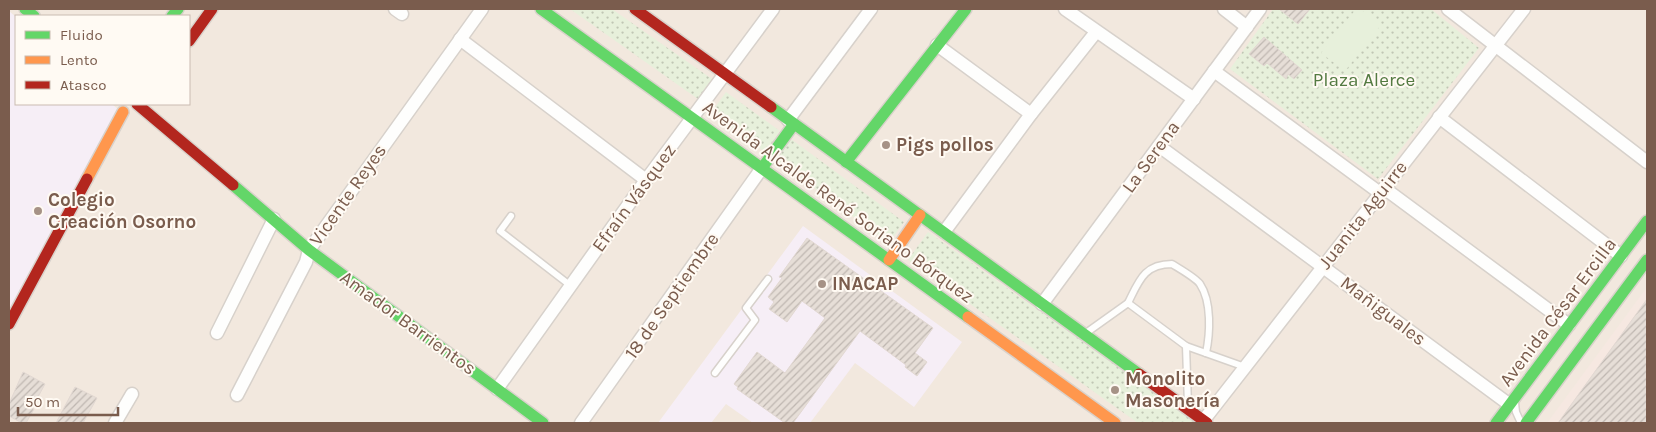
<svg xmlns="http://www.w3.org/2000/svg" width="1656" height="432" font-family="Karla,sans-serif">
<style>
.residential{fill:#f2e8de;fill-rule:evenodd}
.commercial{fill:#f6e8e1}
.education{fill:#f6eef6}
.grass{fill:url(#grass-dots)}
.garden{fill:#e7f0db}
.building{fill:url(#building-hatch);stroke:#e2d8d2}
.lines{fill:none;stroke-linecap:round;stroke-linejoin:round}
.lane-casing{stroke:#d7d1cb;stroke-width:9}
.street-casing{stroke:#d7d1cb;stroke-width:15}
.fast-casing{stroke:#d9d2cb;stroke-width:14}
.slow-casing{stroke:#d9d2cb;stroke-width:14}
.jam-casing{stroke:#d9d2cb;stroke-width:14}
.lane{stroke:#fefefd;stroke-width:6}
.street{stroke:#fefefd;stroke-width:12}
.fast{stroke:#63d668;stroke-width:11}
.slow{stroke:#ff974d;stroke-width:11}
.jam{stroke:#b3261e;stroke-width:11}
.poi-dot{fill:#a69286;stroke:#fffaf3;stroke-width:2}
.labels{text-anchor:middle;dominant-baseline:central;stroke-width:4;stroke-linejoin:round;paint-order:stroke}
.park-label{font-size:19px;fill:#537a41;stroke:#fffaf3}
.poi-label{font-size:19px;font-weight:bold;fill:#7a5c4d;stroke:#fffaf3;text-anchor:start}
.street-label{font-size:19px;fill:#7a5c4d;stroke:#fffaf3}
</style>
<defs>
<pattern id="grass-dots" width="8" height="8" patternUnits="userSpaceOnUse" patternTransform="scale(1.25)"><rect width="8" height="8" fill="#e7f0db"/><path d="M2 2h.1M6 6h.1" fill="none" stroke="#c0c6b4" stroke-width="1.8" stroke-linecap="round"/></pattern>
<pattern id="building-hatch" width="6" height="6" patternUnits="userSpaceOnUse" patternTransform="scale(1.25)"><rect width="6" height="6" fill="#e6ded7"/><path d="M-1 1l2-2M0 6l6-6M5 7l2-2" fill="none" stroke="#bfb7b1"/></pattern>
</defs>
<rect width="100%" height="100%" fill="#f9f5f0"/>
<!-- residential -->
<path class="residential" d="M 9,9 L 1647,9 L 1647,423 L 9,423 ZM 16,16 L 189,16 L 189,104 L 16,104 Z"/>
<!-- commercial -->
<polygon class="commercial" points="1647,287 1647,423 1547,423"/>
<!-- education -->
<g class="education">
<polygon points="9,11 16,17 16,104 112,104 120,111 9,323"/>
<polygon points="803,226 962,342 914,407 855,363 810,423 753,423 726,404 711,423 658,423"/>
</g>
<!-- grass -->
<g class="grass">
<polygon points="570,9 612,9 712,79 698,99"/>
<polygon points="1273,9 1431,9 1479,48 1378,179 1230,69"/>
<polygon points="726,92 780,131 765,152 711,113"/>
<polygon points="791,139 904,222 889,243 776,160"/>
<polygon points="928,232 1197,423 1138,423 908,260"/>
</g>
<!-- garden -->
<polygon class="garden" points="1356,9 1360,9 1381,25 1345,71 1321,53"/>
<!-- building -->
<g class="building">
<polygon points="1279,9 1310,9 1298,24"/>
<polygon points="1264,37 1302,70 1294,79 1288,74 1286,79 1267,63 1264,66 1249,54"/>
<polygon points="807,238 933,328 915,353 927,362 917,376 905,367 906,365 860,331 793,423 785,423 737,389 738,387 734,384 757,352 785,373 825,318 802,301 787,322 769,309 774,302 768,297 782,278 779,277"/>
<polygon points="1647,299 1647,423 1558,423"/>
<polygon points="23,372 45,384 32,408 34,409 26,423 22,423 9,416 9,404"/>
<polygon points="75,387 97,398 83,423 56,423"/>
</g>
<g class="lines">
<defs>
<g id="lane">
<polyline points="511,216 500,231 571,286"/>
<path d="M 1128,303 C 1139,281 1144,264 1172,264 C 1180,269 1196,278 1200,284 C 1212,302 1210,334 1206,353"/>
<polyline points="1086,333 1128,303 1186,346 1245,367"/>
<polyline points="1186,346 1188,405"/>
<polyline points="715,373 755,320 746,308 768,279"/>
<polyline points="1515,403 1516,412 1521,423"/>
</g>
<g id="street">
<polyline points="395,9 402,14"/>
<polyline points="1065,9 1194,99"/>
<polyline points="1224,9 1247,27"/>
<polyline points="1448,9 1647,162"/>
<polyline points="460,39 646,180"/>
<polyline points="937,45 1031,114"/>
<polyline points="1214,71 1380,193"/>
<polyline points="1439,117 1621,256"/>
<polyline points="788,120 871,9"/>
<polyline points="1159,146 1510,405"/>
<polyline points="1384,188 1569,325"/>
<polyline points="944,232 1031,114 1096,32"/>
<polyline points="1042,304 1260,9"/>
<polyline points="217,333 274,219"/>
<polyline points="497,389 646,180 773,9"/>
<polyline points="237,395 306,262 309,250 482,9"/>
<polyline points="1203,421 1524,9"/>
<polyline points="115,423 132,394"/>
<polyline points="581,423 762,168"/>
</g>
<g id="fast">
<polyline points="25,9 34,16"/>
<polyline points="541,9 968,317"/>
<polyline points="172,16 178,9"/>
<polyline points="771,107 1139,374"/>
<polyline points="846,162 966,9"/>
<polyline points="762,168 794,124"/>
<polyline points="233,185 309,250 543,423"/>
<polyline points="1496,423 1647,221"/>
<polyline points="1526,423 1647,260"/>
</g>
<g id="slow">
<polyline points="87,179 123,112"/>
<polyline points="889,260 920,215"/>
<polyline points="968,317 1115,423"/>
</g>
<g id="jam">
<polyline points="635,9 771,107"/>
<polyline points="189,41 212,9"/>
<polyline points="137,104 233,185"/>
<polyline points="9,324 87,179"/>
<polyline points="1139,374 1207,423"/>
</g>
</defs>
<!-- lane casing -->
<use href="#lane" class="lane-casing"/>
<!-- street casing -->
<use href="#street" class="street-casing"/>
<!-- fast casing -->
<use href="#fast" class="fast-casing"/>
<!-- slow casing -->
<use href="#slow" class="slow-casing"/>
<!-- jam casing -->
<use href="#jam" class="jam-casing"/>
<!-- lane -->
<use href="#lane" class="lane"/>
<!-- street -->
<use href="#street" class="street"/>
<!-- fast -->
<use href="#fast" class="fast"/>
<!-- slow -->
<use href="#slow" class="slow"/>
<!-- jam -->
<use href="#jam" class="jam"/>
</g>
<!-- markers -->
<g class="poi-dot">
<circle cx="886" cy="145" r="5"/>
<circle cx="38" cy="211" r="5"/>
<circle cx="822" cy="284" r="5"/>
<circle cx="1115" cy="390" r="5"/>
</g>
<g class="labels">
<!-- park labels -->
<g class="park-label">
<text x="1364" y="80">Plaza Alerce</text>
</g>
<!-- poi labels -->
<g class="poi-label">
<text x="896" y="145">Pigs pollos</text>
<text x="48" y="200">Colegio<tspan x="48" dy="22">Creación Osorno</tspan></text>
<text x="832" y="284">INACAP</text>
<text x="1125" y="379">Monolito<tspan x="1125" dy="22">Masonería</tspan></text>
</g>
<!-- street labels -->
<g class="street-label">
<text transform="translate(1151 157) rotate(-54)">La Serena</text>
<text transform="translate(348 195) rotate(-55)">Vicente Reyes</text>
<text transform="translate(634 198) rotate(-54)">Efraín Vásquez</text>
<text transform="translate(838 202) rotate(36)">Avenida Alcalde René Soriano Bórquez</text>
<text transform="translate(1363 215) rotate(-52)">Juanita Aguirre</text>
<text transform="translate(672 296) rotate(-55)">18 de Septiembre</text>
<text transform="translate(1383 311) rotate(37)">Mañiguales</text>
<text transform="translate(1558 312) rotate(-53)">Avenida César Ercilla</text>
<text transform="translate(408 323) rotate(36)">Amador Barrientos</text>
</g>
</g>
<!-- border -->
<rect width="1656" height="432" fill="none" stroke="#7a5c4d" stroke-width="20"/>
<!-- legend -->
<rect x="15" y="15" width="175" height="90" fill="#fffaf3" stroke="#cabbb1"/>
<rect x="25" y="31" width="25" height="8" fill="#63d668" stroke="#cabbb1"/>
<text x="60" y="40" font-size="15" fill="#7a5c4d">Fluido</text>
<rect x="25" y="56" width="25" height="8" fill="#ff974d" stroke="#cabbb1"/>
<text x="60" y="65" font-size="15" fill="#7a5c4d">Lento</text>
<rect x="25" y="81" width="25" height="8" fill="#b3261e" stroke="#cabbb1"/>
<text x="60" y="90" font-size="15" fill="#7a5c4d">Atasco</text>
<!-- scale -->
<path d="M18 407v8h100v-8" fill="none" stroke="#7a5c4d" stroke-width="2.5"/>
<text x="25" y="407" font-size="15" fill="#7a5c4d" stroke="#fffaf3" stroke-width="4" paint-order="stroke">50 m</text>
</svg>
